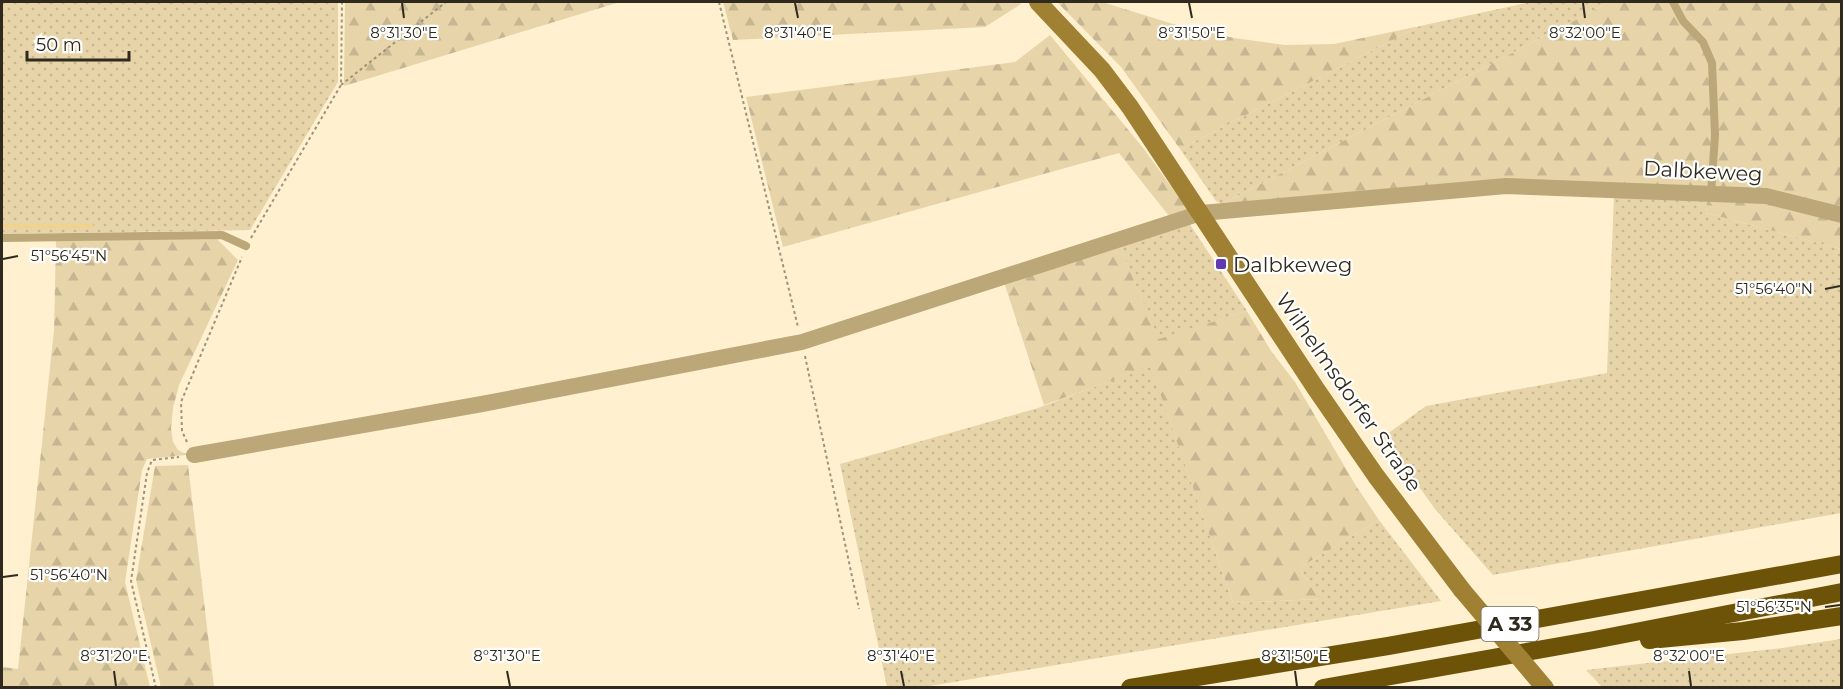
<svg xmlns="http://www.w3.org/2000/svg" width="1843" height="689" font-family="Montserrat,sans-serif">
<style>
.grass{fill:url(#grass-dots)}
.forest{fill:url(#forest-firs)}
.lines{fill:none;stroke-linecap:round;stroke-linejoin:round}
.stream{stroke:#efd38f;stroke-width:4}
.path{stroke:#9d937b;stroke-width:2;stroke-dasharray:3 3;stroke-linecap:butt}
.lane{stroke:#bba777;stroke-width:8}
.street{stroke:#bba777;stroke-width:16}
.secondary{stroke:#a08133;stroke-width:18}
.highway{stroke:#6d5307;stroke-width:18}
.secondary-bridge{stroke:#a08133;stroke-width:18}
.ticks{fill:none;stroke:#2f2a1d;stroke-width:2}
.poi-dot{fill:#613ab2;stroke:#fff;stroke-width:2}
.labels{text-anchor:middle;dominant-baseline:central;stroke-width:4.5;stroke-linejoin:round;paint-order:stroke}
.shield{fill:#fff;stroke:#6d6a61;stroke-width:1.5}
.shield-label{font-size:20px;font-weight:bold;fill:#2f2a1d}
.street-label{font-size:21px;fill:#2f2a1d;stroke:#fff}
.poi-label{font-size:21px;fill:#2f2a1d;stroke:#fff;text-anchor:start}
.ticks-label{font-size:15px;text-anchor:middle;fill:#2f2a1d;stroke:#fff;stroke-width:4.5;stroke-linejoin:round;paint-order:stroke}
</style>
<defs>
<pattern id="grass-dots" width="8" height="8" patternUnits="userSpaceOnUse" patternTransform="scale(1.5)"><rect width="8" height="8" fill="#e7d4a9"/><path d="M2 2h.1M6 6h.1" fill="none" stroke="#c6b691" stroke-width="1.8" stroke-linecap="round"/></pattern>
<pattern id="forest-firs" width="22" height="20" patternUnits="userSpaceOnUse" patternTransform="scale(1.5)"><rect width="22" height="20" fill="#e7d4a9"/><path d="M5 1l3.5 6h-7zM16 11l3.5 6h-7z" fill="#c6b691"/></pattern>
</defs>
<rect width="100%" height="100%" fill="#fff0cf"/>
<!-- grass -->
<g class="grass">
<polygon points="2,2 338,2 338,82 250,230 2,234"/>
<polygon points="1531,2 1610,2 1222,204 1216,201 1180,149 1420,26"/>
<polygon points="1614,195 1707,199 1706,213 1841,249 1841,513 1493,575 1435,509 1383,437 1426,406 1607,373"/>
<polygon points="1189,223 1247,311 1159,340 1119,245"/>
<polygon points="1151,366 1233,603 1319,599 1299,568 1379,520 1441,601 924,687 887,687 840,464 1038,408"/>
<polygon points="1841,639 1841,687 1602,687 1586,670 1782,648"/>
</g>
<!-- forest -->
<g class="forest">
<polygon points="345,2 620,2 344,86"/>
<polygon points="723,2 1019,2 1021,4 985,27 733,40"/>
<polygon points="1057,2 1102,2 1173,24 1234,38 1285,45 1334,44 1420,26 1180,149 1121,67"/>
<polygon points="1610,2 1841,2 1841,208 1505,180 1222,204"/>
<polygon points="1050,35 1144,149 1188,210 1169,216 1119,153 783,247 746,97 1015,62"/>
<polygon points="1707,199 1762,201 1841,221 1841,249 1706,213"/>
<polygon points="216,238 238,260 179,385 173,408 171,428 173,442 178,450 184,453 195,454 147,459 142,470 125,582 150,687 2,688 2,667 18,669 54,330 56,241"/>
<polygon points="1119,245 1159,339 1247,311 1271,351 1295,382 1356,486 1379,520 1299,568 1319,599 1233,603 1151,367 1044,405 1004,282"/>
<polygon points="188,465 214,687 161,687 136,580 155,466"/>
</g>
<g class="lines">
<!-- stream -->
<polyline class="stream" points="2,226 92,226"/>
<!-- path -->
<g class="path">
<polyline points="719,2 798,327"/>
<polyline points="341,85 446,2"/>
<polyline points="251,238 341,85 342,2"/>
<polyline points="805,356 859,609"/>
<polyline points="187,442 182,431 181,402 242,257"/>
<polyline points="156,688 131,581 147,473 152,460 179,457"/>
</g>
<!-- lane -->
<g class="lane">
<polyline points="1673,2 1683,21 1703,42 1712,63 1715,135 1711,194"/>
<polyline points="2,238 222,235 246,246"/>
</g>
<!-- street -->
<polyline class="street" points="194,455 482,404 802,342 1201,213 1506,186 1766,196 1842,215"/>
<!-- secondary -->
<polyline class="secondary" points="1038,2 1102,70 1130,107 1316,389 1376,476 1462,590"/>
<!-- highway -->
<g class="highway">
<polyline points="1649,640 1743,631 1842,616"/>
<polyline points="1130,688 1388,646 1842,564"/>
<polyline points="1323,688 1594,640 1842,592"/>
</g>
<!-- secondary-bridge -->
<polyline class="secondary-bridge" points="1462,590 1545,688"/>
</g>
<!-- ticks -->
<path class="ticks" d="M 402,3 L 404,18M 795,3 L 798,18M 1189,3 L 1192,18M 1583,3 L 1585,18M 3,259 L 18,256M 1825,289 L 1840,286M 3,577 L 18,575M 1825,607 L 1840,605M 114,671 L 116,686M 507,671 L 510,686M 901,671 L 904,686M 1295,671 L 1297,686M 1689,671 L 1691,686"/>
<!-- markers -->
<rect class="poi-dot" x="1215" y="258" width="12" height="12" rx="3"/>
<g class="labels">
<!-- shield labels -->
<rect class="shield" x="1481.5" y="607" width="57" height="34" rx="4.5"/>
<g class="shield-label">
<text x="1510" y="624">A 33</text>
</g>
<!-- street labels -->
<g class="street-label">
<text transform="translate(1703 171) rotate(3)">Dalbkeweg</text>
<text transform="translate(1349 392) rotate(55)">Wilhelmsdorfer Straße</text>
</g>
<!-- poi labels -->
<g class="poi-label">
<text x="1233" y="264">Dalbkeweg</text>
</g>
</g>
<g class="ticks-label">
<text x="1585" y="38">8°32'00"E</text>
<text x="404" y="38">8°31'30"E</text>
<text x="798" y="38">8°31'40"E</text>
<text x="1192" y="38">8°31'50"E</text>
<text x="69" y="261">51°56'45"N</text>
<text x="1774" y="294">51°56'40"N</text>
<text x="69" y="580">51°56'40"N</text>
<text x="1774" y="612">51°56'35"N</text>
<text x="114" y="661">8°31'20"E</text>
<text x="507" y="661">8°31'30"E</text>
<text x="901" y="661">8°31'40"E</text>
<text x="1295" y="661">8°31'50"E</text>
<text x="1689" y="661">8°32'00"E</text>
</g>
<!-- border -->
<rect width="1843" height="689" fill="none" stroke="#2f2a1d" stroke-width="6"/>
<!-- scale -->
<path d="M27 51v9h102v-9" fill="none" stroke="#2f2a1d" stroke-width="3"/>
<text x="36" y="51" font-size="18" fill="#2f2a1d" stroke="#ffffff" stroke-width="4.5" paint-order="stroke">50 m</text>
</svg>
